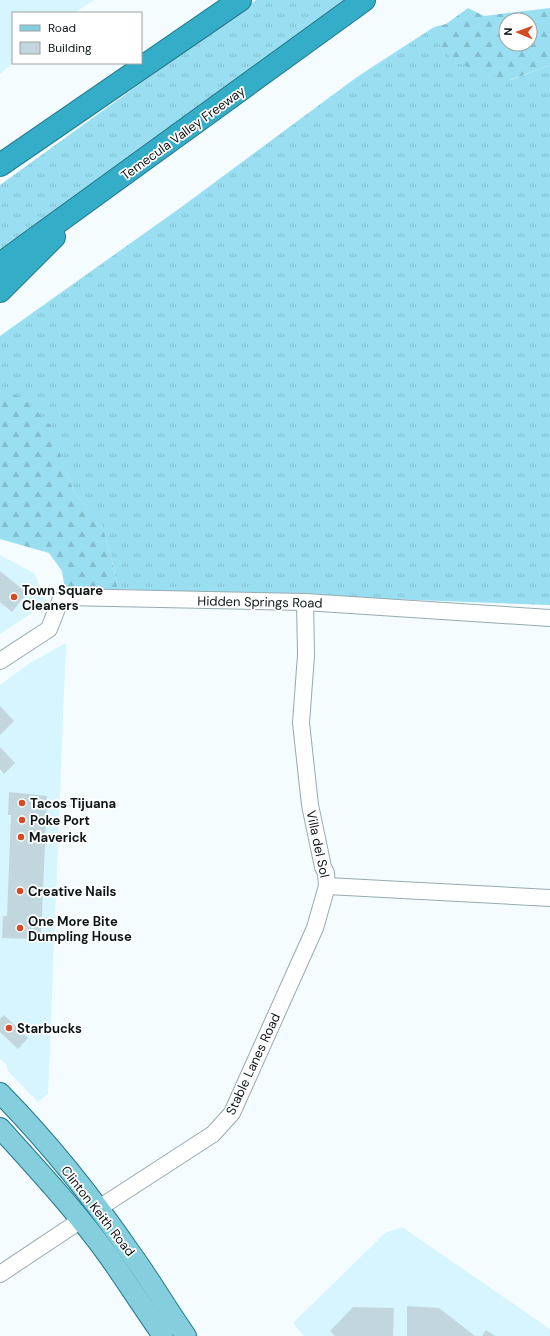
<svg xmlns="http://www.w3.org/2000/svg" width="550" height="1336" font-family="'DM Sans',sans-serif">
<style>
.built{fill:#d6f5fe}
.grass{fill:url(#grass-tufts)}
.forest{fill:url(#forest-firs);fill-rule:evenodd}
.building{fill:#c2d7dd}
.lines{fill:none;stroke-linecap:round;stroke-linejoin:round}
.minor-casing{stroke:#96aab0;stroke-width:18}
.major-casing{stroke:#26788a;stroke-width:22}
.highway-casing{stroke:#26788a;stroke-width:24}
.minor{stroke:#fff;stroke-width:16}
.major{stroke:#85cede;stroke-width:20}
.highway{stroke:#34aec8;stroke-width:22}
.poi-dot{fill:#d44a25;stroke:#fff;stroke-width:1.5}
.labels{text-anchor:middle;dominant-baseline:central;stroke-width:3.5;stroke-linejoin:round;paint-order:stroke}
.street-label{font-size:13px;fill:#0d1517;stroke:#fff}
.poi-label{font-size:13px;font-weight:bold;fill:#0d1517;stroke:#fff;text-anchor:start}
</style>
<defs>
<pattern id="grass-tufts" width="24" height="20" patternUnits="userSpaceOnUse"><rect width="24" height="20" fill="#99dff1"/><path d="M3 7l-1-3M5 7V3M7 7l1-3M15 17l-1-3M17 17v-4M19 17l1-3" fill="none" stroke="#83bece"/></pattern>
<pattern id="forest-firs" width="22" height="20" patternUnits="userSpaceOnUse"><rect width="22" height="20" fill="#99dff1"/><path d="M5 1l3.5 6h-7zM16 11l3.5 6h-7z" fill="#83bece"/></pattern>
</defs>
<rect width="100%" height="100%" fill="#f4fcff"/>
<!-- built -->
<g class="built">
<polygon points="0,0 94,0 74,13 13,13 13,63 0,74"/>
<polygon points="0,555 34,573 47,603 0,634"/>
<polygon points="66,643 48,1094 38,1102 8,1071 6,1064 0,1059 0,685 30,663"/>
<polygon points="402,1227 550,1329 550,1336 304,1336 293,1323 385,1233"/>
</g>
<!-- grass -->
<g class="grass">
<polygon points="256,0 347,0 216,98 0,249 0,185"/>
<polygon points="434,27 442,49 511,80 550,65 550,605 118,589 112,561 102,526 74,492 66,470 3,389 0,391 0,336 180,208 357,77"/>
</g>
<!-- forest -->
<g class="forest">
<path d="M 468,8 L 484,16 L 550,8 L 550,65 L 510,80 L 481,73 L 457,62 L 441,49 L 434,27 L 446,24 ZM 506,20 L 530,20 L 530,44 L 506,44 Z"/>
<polygon points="3,388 27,401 50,425 74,492 102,525 112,561 118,589 65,590 62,571 49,553 0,539 0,391"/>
</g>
<!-- building -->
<g class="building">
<polygon points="0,571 27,593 12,612 0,602"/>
<polygon points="0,706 14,721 0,735"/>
<polygon points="0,747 15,763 4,774 0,769"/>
<polygon points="9,792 47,796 41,937 28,936 28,939 2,938 3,916 7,916 11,815 8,815"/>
<polygon points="4,1015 28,1038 18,1049 0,1032 0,1019"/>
<polygon points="407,1306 439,1308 475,1336 407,1336"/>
<polygon points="353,1307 394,1308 393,1336 335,1336 330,1331"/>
<polygon points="486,1330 495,1336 482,1336"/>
</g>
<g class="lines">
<defs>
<g id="minor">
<polyline points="0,661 49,629 60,601 65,597 305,602 550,618"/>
<polyline points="327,886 550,898"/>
<polyline points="99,1208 213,1134 232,1113 315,928 327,886 326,873 323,867 310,805 301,723 306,655 305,602"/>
<polyline points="0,1274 81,1220"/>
</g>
<g id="major">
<path d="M 0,1093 C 49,1143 93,1198 132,1255 C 151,1281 167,1309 186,1336"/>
<path d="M 0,1128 C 38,1170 77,1212 110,1258 C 128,1284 145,1310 163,1336"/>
</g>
<g id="highway">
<polyline points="0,165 240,0"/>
<polyline points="0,264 364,0"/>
<polyline points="0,291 54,237"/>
</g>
</defs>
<!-- minor casing -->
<use href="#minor" class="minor-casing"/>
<!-- major casing -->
<use href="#major" class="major-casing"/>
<!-- highway casing -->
<use href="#highway" class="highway-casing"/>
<!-- minor -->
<use href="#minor" class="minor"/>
<!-- major -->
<use href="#major" class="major"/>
<!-- highway -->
<use href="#highway" class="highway"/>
</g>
<!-- markers -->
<g class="poi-dot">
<circle cx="14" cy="597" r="4"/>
<circle cx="22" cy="803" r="4"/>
<circle cx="22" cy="820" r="4"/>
<circle cx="21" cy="837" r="4"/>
<circle cx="20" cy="891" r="4"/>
<circle cx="20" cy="928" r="4"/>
<circle cx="9" cy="1028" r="4"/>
</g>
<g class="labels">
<!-- street labels -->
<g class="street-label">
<text transform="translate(183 133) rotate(-36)">Temecula Valley Freeway</text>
<text transform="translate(260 602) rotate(1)">Hidden Springs Road</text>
<text transform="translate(318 844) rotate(78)">Villa del Sol</text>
<text transform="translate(253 1064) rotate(-65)">Stable Lanes Road</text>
<text transform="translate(98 1211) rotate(52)">Clinton Keith Road</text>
</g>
<!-- poi labels -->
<g class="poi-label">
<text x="22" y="590">Town Square<tspan x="22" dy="15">Cleaners</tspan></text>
<text x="30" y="803">Tacos Tijuana</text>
<text x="30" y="820">Poke Port</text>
<text x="29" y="837">Maverick</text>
<text x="28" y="891">Creative Nails</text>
<text x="28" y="921">One More Bite<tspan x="28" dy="15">Dumpling House</tspan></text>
<text x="17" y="1028">Starbucks</text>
</g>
</g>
<!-- legend -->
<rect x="12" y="12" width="130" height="52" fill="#ffffff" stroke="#9ea1a2"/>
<rect x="20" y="25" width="20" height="6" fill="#85cede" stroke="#9ea1a2"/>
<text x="48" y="32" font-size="12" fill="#0d1517">Road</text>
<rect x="20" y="42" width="20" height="12" fill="#c2d7dd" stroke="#9ea1a2"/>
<text x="48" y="52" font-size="12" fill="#0d1517">Building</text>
<!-- north arrow -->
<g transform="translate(518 32) rotate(272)"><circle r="19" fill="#ffffff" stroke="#9ea1a2"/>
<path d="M0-3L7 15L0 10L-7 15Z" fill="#d44a25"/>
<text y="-6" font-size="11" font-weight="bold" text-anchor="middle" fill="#0d1517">N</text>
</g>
</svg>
